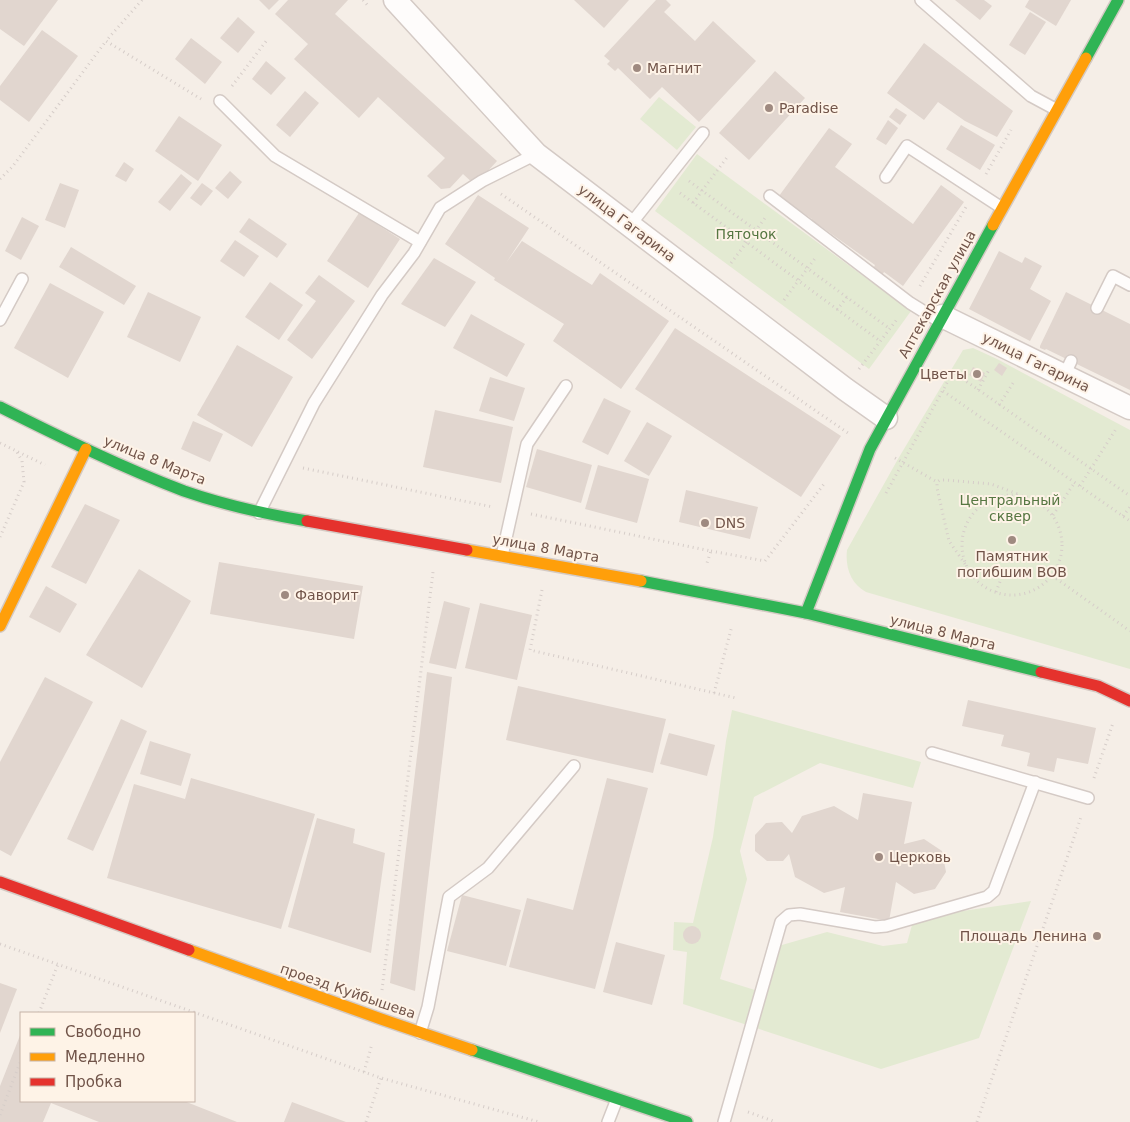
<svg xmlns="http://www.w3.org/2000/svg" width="1130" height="1122" font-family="'DejaVu Sans',sans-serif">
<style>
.green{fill:#e3ead2}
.building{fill:#e1d6cf}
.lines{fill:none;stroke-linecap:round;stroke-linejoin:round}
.lane-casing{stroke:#d4cac5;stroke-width:14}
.street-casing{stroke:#d4cac5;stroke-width:25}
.fast-casing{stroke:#d4cac4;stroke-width:14}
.slow-casing{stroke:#d4cac4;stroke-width:14}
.jam-casing{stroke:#d4cac4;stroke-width:14}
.path{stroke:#d6cdc9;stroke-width:3;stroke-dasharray:1 4;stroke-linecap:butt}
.lane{stroke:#fefcfb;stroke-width:11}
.street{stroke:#fefcfb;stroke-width:22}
.fast{stroke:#30b455;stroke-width:11}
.slow{stroke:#ff9f0a;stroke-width:11}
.jam{stroke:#e5322d;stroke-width:11}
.poi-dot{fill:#9f8a80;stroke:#fef3e7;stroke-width:2}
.labels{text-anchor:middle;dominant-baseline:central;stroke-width:4;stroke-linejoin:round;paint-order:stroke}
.poi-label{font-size:14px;fill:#715449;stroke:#fef3e7;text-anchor:start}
.street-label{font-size:14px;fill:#715449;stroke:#fef3e7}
.park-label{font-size:14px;fill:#567742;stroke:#fef3e7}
</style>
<rect width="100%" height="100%" fill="#f5eee7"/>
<!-- green -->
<g class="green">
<polygon points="659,97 696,127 677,150 640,119"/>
<polygon points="697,154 911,311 869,369 655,211"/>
<path d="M 973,348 L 997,359 L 1130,430 L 1130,669 L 866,592 C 851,584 845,568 847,550 L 898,459 L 963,350 Z"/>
<polygon points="732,710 921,762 913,788 820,763 754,797 740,851 747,879 720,979 761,992 775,947 827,932 883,946 907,943 914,918 1031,901 979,1038 881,1069 683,1004 687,952 673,950 674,922 693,923 713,837 726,741"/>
</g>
<!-- building -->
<g class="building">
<polygon points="0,0 58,0 24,46 0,29"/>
<polygon points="259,0 279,0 269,10"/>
<polygon points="288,0 348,0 335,14 497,161 475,185 463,174 450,188 441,189 427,176 445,158 378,97 359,118 294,59 308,44 275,14"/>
<polygon points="574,0 629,0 604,28"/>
<polygon points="656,0 666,0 671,5 664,12 695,41 713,21 756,61 699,122 662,87 650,99 618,68 615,71 607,64 610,61 604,56"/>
<polygon points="955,0 984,0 992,6 980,20"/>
<polygon points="1029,0 1071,0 1056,26 1025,7"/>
<polygon points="1030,12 1046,22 1025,55 1009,45"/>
<polygon points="238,17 255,32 238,53 220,38"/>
<polygon points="42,30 78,56 29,122 0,100 0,86"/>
<polygon points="191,38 222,62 205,84 175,59"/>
<polygon points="924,43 1013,111 997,137 965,121 938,102 924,120 887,93"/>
<polygon points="266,61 286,78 271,95 252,79"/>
<polygon points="775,71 805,98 749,160 719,133"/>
<polygon points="305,91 319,103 290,137 276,125"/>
<polygon points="896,108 907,115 900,125 889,117"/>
<polygon points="179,116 222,145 198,181 155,151"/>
<polygon points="888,120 898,128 886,145 876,139"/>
<polygon points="961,125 995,145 980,170 946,149"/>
<polygon points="829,128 852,144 835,167 913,224 941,185 964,202 903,286 884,272 881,277 872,271 875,265 819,225 816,229 809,224 812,219 779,196"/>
<polygon points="124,162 134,169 126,182 115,176"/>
<polygon points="230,171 242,182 228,199 215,188"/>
<polygon points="181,174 192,183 170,211 158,202"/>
<polygon points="60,183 79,190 65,228 45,220"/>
<polygon points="202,183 213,191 201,206 190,198"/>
<polygon points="478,195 529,228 506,263 522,241 592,285 600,273 669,321 621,389 553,341 564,324 494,280 495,278 445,244"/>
<polygon points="359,213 400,239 368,288 327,261"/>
<polygon points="22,217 39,226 21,260 5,251"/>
<polygon points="249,218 287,244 277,258 239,232"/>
<polygon points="235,240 259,256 244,277 220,261"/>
<polygon points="71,247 136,286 124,305 59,267"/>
<polygon points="999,251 1022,263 1025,257 1042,266 1030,289 1051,301 1030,341 969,309"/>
<polygon points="434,258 476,282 445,327 401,304"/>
<polygon points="319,275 355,301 312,359 287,340 316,301 305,293"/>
<polygon points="270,282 303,305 279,340 245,317"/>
<polygon points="50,283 104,312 68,378 14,348"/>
<polygon points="148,292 201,317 180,362 127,337"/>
<polygon points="1066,292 1130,324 1130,390 1046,349 1045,350 1040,348 1040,346"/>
<polygon points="471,314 525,344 507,377 453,348"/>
<polygon points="675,328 841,436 801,497 635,389"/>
<polygon points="237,345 293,377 252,447 197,415"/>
<polygon points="999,363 1007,368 1002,376 994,370"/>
<polygon points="973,367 985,373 981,382 969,375"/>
<polygon points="490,377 525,388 514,421 479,411"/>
<polygon points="604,398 631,411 608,455 582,442"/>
<polygon points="435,410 513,427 501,483 423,467"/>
<polygon points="193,421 223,434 210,462 181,449"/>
<polygon points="647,422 672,436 649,476 624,461"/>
<polygon points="537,449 592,465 581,503 526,487"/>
<polygon points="598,465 649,479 637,523 585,509"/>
<polygon points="686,490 758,507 750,539 679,522"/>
<polygon points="85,504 120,520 86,584 51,567"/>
<polygon points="219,562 363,586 354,639 210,614"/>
<polygon points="139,569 191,601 142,688 86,655"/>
<polygon points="46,586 77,604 60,633 29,617"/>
<polygon points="444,601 470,608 456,669 429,663"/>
<polygon points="480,603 532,615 517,680 465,668"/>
<polygon points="427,672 452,677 415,991 390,983"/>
<polygon points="45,677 93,702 11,856 0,850 0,762"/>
<polygon points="518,686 666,719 653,773 506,740"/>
<polygon points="968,700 1096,728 1088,764 1057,758 1054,772 1027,766 1030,753 1001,746 1004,735 962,726"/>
<polygon points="121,719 147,731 93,851 67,839"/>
<polygon points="669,733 715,745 707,776 660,764"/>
<polygon points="150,741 191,754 181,786 140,774"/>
<polygon points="191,778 315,814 281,929 107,878 134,784 185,799"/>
<polygon points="607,778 648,788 595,989 509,967 527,898 573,910"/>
<polygon points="863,793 912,802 904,844 924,839 942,851 946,872 935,889 914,894 896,882 889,921 840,912 845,887 824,893 795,877 789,854 783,861 767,861 755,851 755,835 766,823 782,822 792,833 802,816 834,806 858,820"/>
<polygon points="317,818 355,829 353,843 385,853 371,953 288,927"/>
<polygon points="462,895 521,910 506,966 447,951"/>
<circle cx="692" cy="935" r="9"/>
<polygon points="616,942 665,955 652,1005 603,992"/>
<polygon points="0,983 17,989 0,1033"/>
<polygon points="21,1033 21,1101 184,1101 237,1122 99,1122 51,1103 43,1122 0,1122 0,1086"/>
<polygon points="292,1102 346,1122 284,1122"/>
</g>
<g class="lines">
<defs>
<g id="lane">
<polyline points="921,0 1031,96 1057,110"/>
<polyline points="220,101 275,156 420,242"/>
<polyline points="886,177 907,146 1002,208"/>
<polyline points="770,196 910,303 939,321"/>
<polyline points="630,225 703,133"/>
<polyline points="1097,308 1113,276 1130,285"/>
<polyline points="0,320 22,279"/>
<polyline points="1064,376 1071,361"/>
<polyline points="259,513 314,403 382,295 414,253 440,208 482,181 536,154"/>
<polyline points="502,556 527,444 566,386"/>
<polyline points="932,753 1088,798"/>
<polyline points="420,1033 428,1007 449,897 488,868 574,766"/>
<polyline points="608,1122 617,1099"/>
<polyline points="724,1122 781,922 789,915 800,914 875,927 886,926 987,897 994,891 1035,782"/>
</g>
<g id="street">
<polyline points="395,0 536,154 845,389 886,418"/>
<polyline points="942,316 1130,408"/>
</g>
<g id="fast">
<polyline points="1086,58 1118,0"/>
<path d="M 0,407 C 60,437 121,467 184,491 C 224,505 265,514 307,521"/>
<polyline points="641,581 806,613 1041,672"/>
<polyline points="806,613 870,449 993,225"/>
<polyline points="472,1050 687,1122"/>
</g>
<g id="slow">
<polyline points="993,225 1086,58"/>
<polyline points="467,550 641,581"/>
<polyline points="0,626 86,449"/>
<polyline points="189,950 381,1019 472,1050"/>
</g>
<g id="jam">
<polyline points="307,521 467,550"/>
<polyline points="1041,672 1098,686 1130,701"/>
<polyline points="0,882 189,950"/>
</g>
</defs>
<!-- lane casing -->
<use href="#lane" class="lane-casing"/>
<!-- street casing -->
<use href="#street" class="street-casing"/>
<!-- fast casing -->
<use href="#fast" class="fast-casing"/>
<!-- slow casing -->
<use href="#slow" class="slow-casing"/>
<!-- jam casing -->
<use href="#jam" class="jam-casing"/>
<!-- path -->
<g class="path">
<polyline points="142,0 106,41 201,99"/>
<polyline points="363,0 369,7"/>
<polyline points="232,86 267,40"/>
<polyline points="986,174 1011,130"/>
<polyline points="0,179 13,166 106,41"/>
<polyline points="689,181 890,329"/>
<polyline points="680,193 880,341"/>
<polyline points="501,194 848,433"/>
<polyline points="693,203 728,156"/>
<polyline points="731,263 765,218"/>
<polyline points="920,286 966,207"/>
<polyline points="784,300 816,257"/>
<polyline points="837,310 847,297"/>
<polyline points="859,369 898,318"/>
<polyline points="978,390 990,368"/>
<polyline points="943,391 1130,521"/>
<polyline points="999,405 1015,380"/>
<polyline points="0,443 45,465"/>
<polyline points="895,458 937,482"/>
<polyline points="303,468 493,507"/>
<polyline points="1080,486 1116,429"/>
<polyline points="886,493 953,372 1130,496"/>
<circle cx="1012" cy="545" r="50"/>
<polyline points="531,514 711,551 707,563"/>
<polyline points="1053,515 1075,482"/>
<polyline points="1123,516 1130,507"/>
<polyline points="0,537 24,482 22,461 17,452"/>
<polyline points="711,551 765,561 824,484"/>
<polyline points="965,564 949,541 937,488 937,482 940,480 946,480 991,484 1018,494"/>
<polyline points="1040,567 1130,631"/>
<polyline points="542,590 530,650 736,698"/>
<polyline points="996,592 1001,579"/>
<polyline points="714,693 732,626"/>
<polyline points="1094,778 1113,723"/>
<polyline points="0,944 381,1078 539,1122"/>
<polyline points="382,990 433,572"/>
<polyline points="39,1013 58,964"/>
<polyline points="364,1072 372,1044"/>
<polyline points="748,1112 776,1122"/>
<polyline points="0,1115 21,1060"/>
<polyline points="366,1122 381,1078"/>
<polyline points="977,1122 1081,817"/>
</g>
<!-- lane -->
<use href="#lane" class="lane"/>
<!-- street -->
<use href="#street" class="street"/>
<!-- fast -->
<use href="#fast" class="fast"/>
<!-- slow -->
<use href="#slow" class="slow"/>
<!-- jam -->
<use href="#jam" class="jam"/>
</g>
<!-- markers -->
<g class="poi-dot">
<circle cx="637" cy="68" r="5"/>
<circle cx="769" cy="108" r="5"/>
<circle cx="977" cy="374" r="5"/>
<circle cx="705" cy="523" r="5"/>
<circle cx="1012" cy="540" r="5"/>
<circle cx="285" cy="595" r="5"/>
<circle cx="879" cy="857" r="5"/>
<circle cx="1097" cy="936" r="5"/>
</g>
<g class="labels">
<!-- poi labels -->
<g class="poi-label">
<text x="647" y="68">Магнит</text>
<text x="779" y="108">Paradise</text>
<text x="967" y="374" text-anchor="end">Цветы</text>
<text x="715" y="523">DNS</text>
<text x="1012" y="556" text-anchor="middle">Памятник<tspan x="1012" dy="16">погибшим ВОВ</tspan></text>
<text x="295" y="595">Фаворит</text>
<text x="889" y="857">Церковь</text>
<text x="1087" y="936" text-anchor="end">Площадь Ленина</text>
</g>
<!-- street labels -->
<g class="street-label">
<text transform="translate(627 223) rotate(37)">улица Гагарина</text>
<text transform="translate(937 294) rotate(-61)">Аптекарская улица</text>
<text transform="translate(1036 362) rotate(26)">улица Гагарина</text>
<text transform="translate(155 460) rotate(22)">улица 8 Марта</text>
<text transform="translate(546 548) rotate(10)">улица 8 Марта</text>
<text transform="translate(943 632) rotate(14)">улица 8 Марта</text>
<text transform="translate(348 991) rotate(19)">проезд Куйбышева</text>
</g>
<!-- park labels -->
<g class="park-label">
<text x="746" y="234">Пяточок</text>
<text x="1010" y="500">Центральный<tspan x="1010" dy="16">сквер</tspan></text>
</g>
</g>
<!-- legend -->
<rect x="20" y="1012" width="175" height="90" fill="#fef3e7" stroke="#c6b3a8"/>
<rect x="30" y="1028" width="25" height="8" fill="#30b455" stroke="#c6b3a8"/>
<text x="65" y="1037" font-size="15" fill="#715449">Свободно</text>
<rect x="30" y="1053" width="25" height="8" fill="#ff9f0a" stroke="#c6b3a8"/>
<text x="65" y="1062" font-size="15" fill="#715449">Медленно</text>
<rect x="30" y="1078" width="25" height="8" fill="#e5322d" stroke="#c6b3a8"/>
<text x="65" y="1087" font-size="15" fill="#715449">Пробка</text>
</svg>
